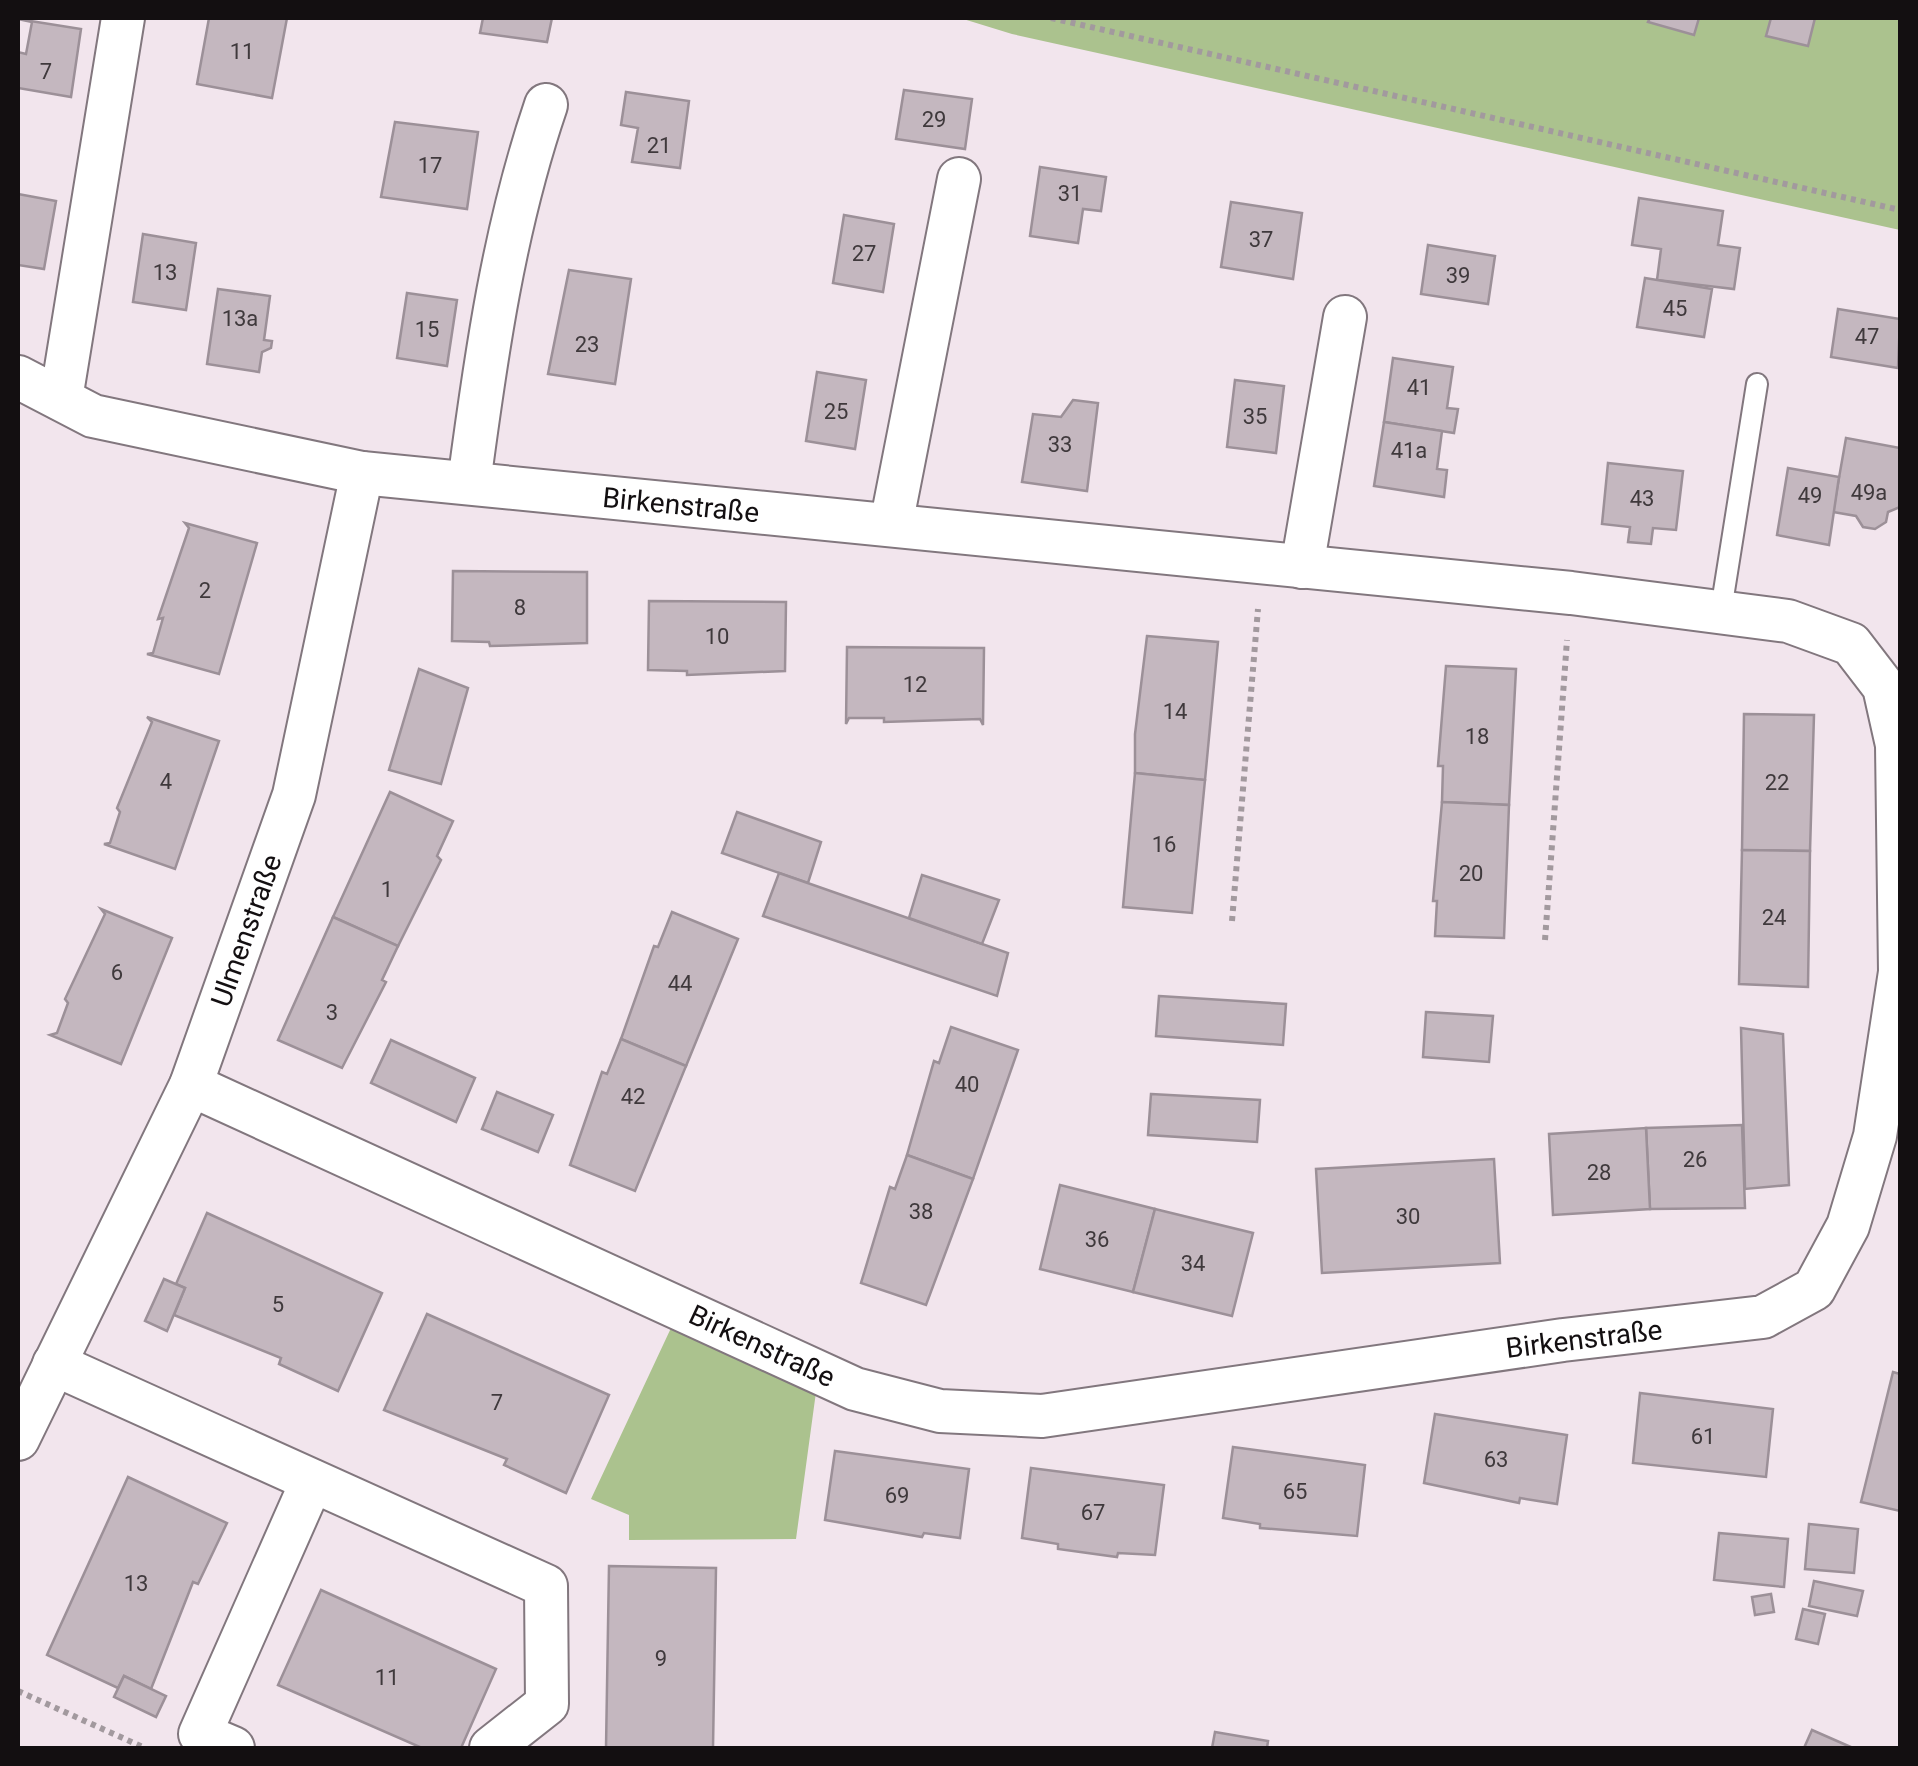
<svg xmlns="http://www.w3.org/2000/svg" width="1918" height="1766" font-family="Roboto,sans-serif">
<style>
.green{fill:#abc28e}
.building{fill:#c4b7bf;stroke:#9c9098;stroke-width:2.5}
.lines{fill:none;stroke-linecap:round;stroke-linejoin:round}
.service-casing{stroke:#82777e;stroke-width:24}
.minor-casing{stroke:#82777e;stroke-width:46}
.path{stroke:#a2999e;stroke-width:6;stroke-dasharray:5 5;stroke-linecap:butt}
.service{stroke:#fff;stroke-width:20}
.minor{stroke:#fff;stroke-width:42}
.labels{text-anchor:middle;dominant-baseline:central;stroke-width:9;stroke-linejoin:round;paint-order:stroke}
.number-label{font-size:22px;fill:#3f393c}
.street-label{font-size:28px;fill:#130f11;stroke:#fff}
</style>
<rect width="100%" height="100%" fill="#f2e5ed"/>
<!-- green -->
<g class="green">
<polygon points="960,18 1900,18 1900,230 1012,34"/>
<polygon points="671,1328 816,1392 796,1539 629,1540 629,1515 591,1499"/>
</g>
<!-- building -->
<g class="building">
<polygon points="209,18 287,18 272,98 197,84"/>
<polygon points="483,18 552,18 547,42 480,33"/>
<polygon points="1650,18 1699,18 1694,35 1648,22"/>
<polygon points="1771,18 1815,18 1808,46 1766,36"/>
<polygon points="18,19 81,29 71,97 18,88 18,52 26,54 32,22"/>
<polygon points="904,90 972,99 965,149 896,139"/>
<polygon points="626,92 689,101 680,168 632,162 638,128 621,125"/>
<polygon points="395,122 478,132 467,209 381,197"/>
<polygon points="1040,167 1106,177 1101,211 1083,209 1078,243 1030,236"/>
<polygon points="18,194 56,201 44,269 18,265"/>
<polygon points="1639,198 1723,211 1718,245 1740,248 1734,289 1657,280 1661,249 1632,245"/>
<polygon points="1231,202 1302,213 1293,279 1221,267"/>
<polygon points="844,215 894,224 883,292 833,283"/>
<polygon points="143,234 196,243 186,310 133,302"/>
<polygon points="1428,245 1495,256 1488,304 1421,294"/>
<polygon points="569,270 631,279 615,384 548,374"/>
<polygon points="1645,278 1712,289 1704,337 1637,327"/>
<polygon points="218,289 270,296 264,340 272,341 271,348 262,352 259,372 207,364"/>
<polygon points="407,293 457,300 447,366 397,358"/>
<polygon points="1838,309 1900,319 1898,368 1831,357"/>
<polygon points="1393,358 1453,367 1447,408 1458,409 1454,433 1384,422"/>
<polygon points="817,372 866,380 855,449 806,441"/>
<polygon points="1235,380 1284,386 1276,453 1227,447"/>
<polygon points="1073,400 1098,403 1087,491 1022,482 1033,414 1061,417"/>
<polygon points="1384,422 1442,431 1437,469 1447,470 1444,497 1374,486"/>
<polygon points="1846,438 1900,448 1900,507 1888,512 1886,522 1875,529 1863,527 1856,516 1833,512"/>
<polygon points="1608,463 1683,471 1676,530 1653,528 1651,544 1628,542 1630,527 1602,524"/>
<polygon points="1788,468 1839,477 1829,545 1777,535"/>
<polygon points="185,523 257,543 219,674 147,654 153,653 163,618 158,619 189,528"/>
<polygon points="453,571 587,572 587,643 490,646 489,642 452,641"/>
<polygon points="649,601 786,602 785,671 687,675 687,671 648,670"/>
<polygon points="1147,636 1218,642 1205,780 1135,773 1135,734"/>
<polygon points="847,647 984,648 983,725 980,719 884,722 884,718 849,718 846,724"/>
<polygon points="1446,666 1516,669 1509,805 1442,802 1443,766 1438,766"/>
<polygon points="419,669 468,688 441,784 389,770"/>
<polygon points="1744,714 1814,715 1810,851 1742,850"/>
<polygon points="147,717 219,741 175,869 104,844 110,843 120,812 117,808 152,722"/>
<polygon points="1135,773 1205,780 1192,913 1123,907"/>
<polygon points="390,792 453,821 437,856 441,860 398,946 333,917"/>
<polygon points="1442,802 1509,805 1504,938 1435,936 1437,901 1433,901"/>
<polygon points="737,812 821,842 808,883 722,853"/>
<polygon points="1742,850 1810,851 1808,987 1739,984"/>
<polygon points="779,873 1008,953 997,996 763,916"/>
<polygon points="922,875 999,900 982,944 909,918"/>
<polygon points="101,909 172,938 121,1064 50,1035 57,1033 68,1003 65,999 105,914"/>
<polygon points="672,912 738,939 686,1066 621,1039 654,946 658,947"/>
<polygon points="333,917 398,946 382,980 386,982 342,1068 278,1040"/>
<polygon points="1159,996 1286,1004 1283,1045 1156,1036"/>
<polygon points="1426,1012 1493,1016 1489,1062 1423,1057"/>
<polygon points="951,1027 1018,1050 973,1179 907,1155 934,1061 939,1063"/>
<polygon points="1741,1028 1783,1034 1789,1185 1745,1189"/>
<polygon points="621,1039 686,1066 635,1191 570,1165 602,1072 607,1074"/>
<polygon points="391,1040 475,1078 456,1122 371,1083"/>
<polygon points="497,1092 553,1115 538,1152 482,1129"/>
<polygon points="1151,1094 1260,1100 1257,1142 1148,1135"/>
<polygon points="1742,1125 1745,1208 1650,1209 1646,1128"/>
<polygon points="1646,1128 1650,1209 1553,1215 1549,1134"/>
<polygon points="907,1155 973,1179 926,1305 861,1283 890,1187 895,1189"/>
<polygon points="1494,1159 1500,1263 1322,1273 1316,1169"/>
<polygon points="1060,1185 1155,1209 1133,1292 1040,1269"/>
<polygon points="1155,1209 1253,1233 1232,1316 1133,1292"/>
<polygon points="207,1213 382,1293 338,1391 279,1364 281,1358 174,1315 185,1288 176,1284"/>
<polygon points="164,1279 185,1288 167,1331 145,1321"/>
<polygon points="427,1314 609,1395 566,1493 504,1465 507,1459 384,1410"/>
<polygon points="1893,1372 1900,1374 1900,1511 1861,1502"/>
<polygon points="1640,1393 1773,1409 1766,1477 1633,1463"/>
<polygon points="1435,1414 1567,1435 1557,1504 1520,1498 1519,1503 1424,1483"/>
<polygon points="1233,1447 1365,1465 1357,1536 1260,1528 1260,1524 1223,1518"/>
<polygon points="835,1451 969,1469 960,1538 924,1533 922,1537 825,1520"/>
<polygon points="1031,1468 1164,1485 1155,1555 1118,1553 1117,1557 1058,1549 1058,1544 1022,1538"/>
<polygon points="128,1477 227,1523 198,1584 193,1582 151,1689 124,1676 118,1688 47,1655"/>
<polygon points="1809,1524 1858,1529 1854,1573 1805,1569"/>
<polygon points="1719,1533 1788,1539 1784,1587 1714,1580"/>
<polygon points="609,1566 716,1568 713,1748 606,1748"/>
<polygon points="1814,1581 1863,1591 1857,1616 1809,1606"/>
<polygon points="321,1590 496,1669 461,1748 422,1748 278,1685"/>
<polygon points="1771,1594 1774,1612 1755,1615 1752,1597"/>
<polygon points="1803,1609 1825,1614 1818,1644 1796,1639"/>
<polygon points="124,1676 166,1696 156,1717 114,1697"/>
<polygon points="1812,1730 1853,1748 1804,1748"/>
<polygon points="1215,1732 1268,1741 1267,1748 1212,1748"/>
</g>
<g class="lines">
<defs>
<polyline id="service" points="1721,610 1757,384"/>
<g id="minor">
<path id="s1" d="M 18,377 L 93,416 L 362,473 L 1571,593 L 1788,621 L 1851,644 L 1884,687 L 1897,745 L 1900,972 L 1875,1136 L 1848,1226 L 1814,1289 L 1763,1317 L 1563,1340 L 1042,1416 L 940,1411 L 855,1389 L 191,1085"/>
<polyline points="61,399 123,18"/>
<path d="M 469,483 C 486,355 504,228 546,105"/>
<polyline points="891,525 959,179"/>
<polyline points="1302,567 1345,317"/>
<polyline points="54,1364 546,1586 547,1704 491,1748"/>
<path id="s2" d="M 18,1439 L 191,1085 L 294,795 L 362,473"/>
<polyline points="233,1748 200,1734 312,1481"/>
</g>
</defs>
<!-- service casing -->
<use href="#service" class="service-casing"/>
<!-- minor casing -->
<use href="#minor" class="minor-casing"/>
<!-- path -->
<g class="path">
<polyline points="1051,18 1900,210"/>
<polyline points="1232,921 1258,609"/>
<polyline points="1545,940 1567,640"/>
<polyline points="18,1691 145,1748"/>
</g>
<!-- service -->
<use href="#service" class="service"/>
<!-- minor -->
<use href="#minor" class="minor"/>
</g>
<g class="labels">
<!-- number labels -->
<g class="number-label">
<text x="242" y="51">11</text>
<text x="46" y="71">7</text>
<text x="934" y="119">29</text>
<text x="659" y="145">21</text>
<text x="430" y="165">17</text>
<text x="1070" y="193">31</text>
<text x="1261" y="239">37</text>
<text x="864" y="253">27</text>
<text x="165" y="272">13</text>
<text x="1458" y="275">39</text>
<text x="1675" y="308">45</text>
<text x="240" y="318">13a</text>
<text x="427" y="329">15</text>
<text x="1867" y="336">47</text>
<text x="587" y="344">23</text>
<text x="1419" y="387">41</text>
<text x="836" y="411">25</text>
<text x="1255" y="416">35</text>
<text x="1060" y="444">33</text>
<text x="1409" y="450">41a</text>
<text x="1869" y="492">49a</text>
<text x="1810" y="495">49</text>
<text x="1642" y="498">43</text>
<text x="205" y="590">2</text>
<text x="520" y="607">8</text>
<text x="717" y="636">10</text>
<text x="915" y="684">12</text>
<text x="1175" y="711">14</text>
<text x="1477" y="736">18</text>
<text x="166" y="781">4</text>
<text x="1777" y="782">22</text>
<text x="1164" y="844">16</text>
<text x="1471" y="873">20</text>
<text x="387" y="889">1</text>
<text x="1774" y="917">24</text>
<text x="117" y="972">6</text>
<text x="680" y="983">44</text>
<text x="332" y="1012">3</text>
<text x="967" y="1084">40</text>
<text x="633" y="1096">42</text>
<text x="1695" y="1159">26</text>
<text x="1599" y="1172">28</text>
<text x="921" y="1211">38</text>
<text x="1408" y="1216">30</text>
<text x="1097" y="1239">36</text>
<text x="1193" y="1263">34</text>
<text x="278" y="1304">5</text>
<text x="497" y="1402">7</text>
<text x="1703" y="1436">61</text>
<text x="1496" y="1459">63</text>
<text x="1295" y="1491">65</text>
<text x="897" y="1495">69</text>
<text x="1093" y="1512">67</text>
<text x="136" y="1583">13</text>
<text x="661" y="1658">9</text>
<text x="387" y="1677">11</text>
</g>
<!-- street labels -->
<g class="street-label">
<text stroke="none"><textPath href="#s1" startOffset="680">Birkenstraße</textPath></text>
<text stroke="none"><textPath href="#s2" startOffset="558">Ulmenstraße</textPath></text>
<text transform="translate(1584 1339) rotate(-7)">Birkenstraße</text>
<text transform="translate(762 1346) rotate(25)">Birkenstraße</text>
</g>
</g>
<!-- border -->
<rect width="1918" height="1766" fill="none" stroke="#130f11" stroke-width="40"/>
</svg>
